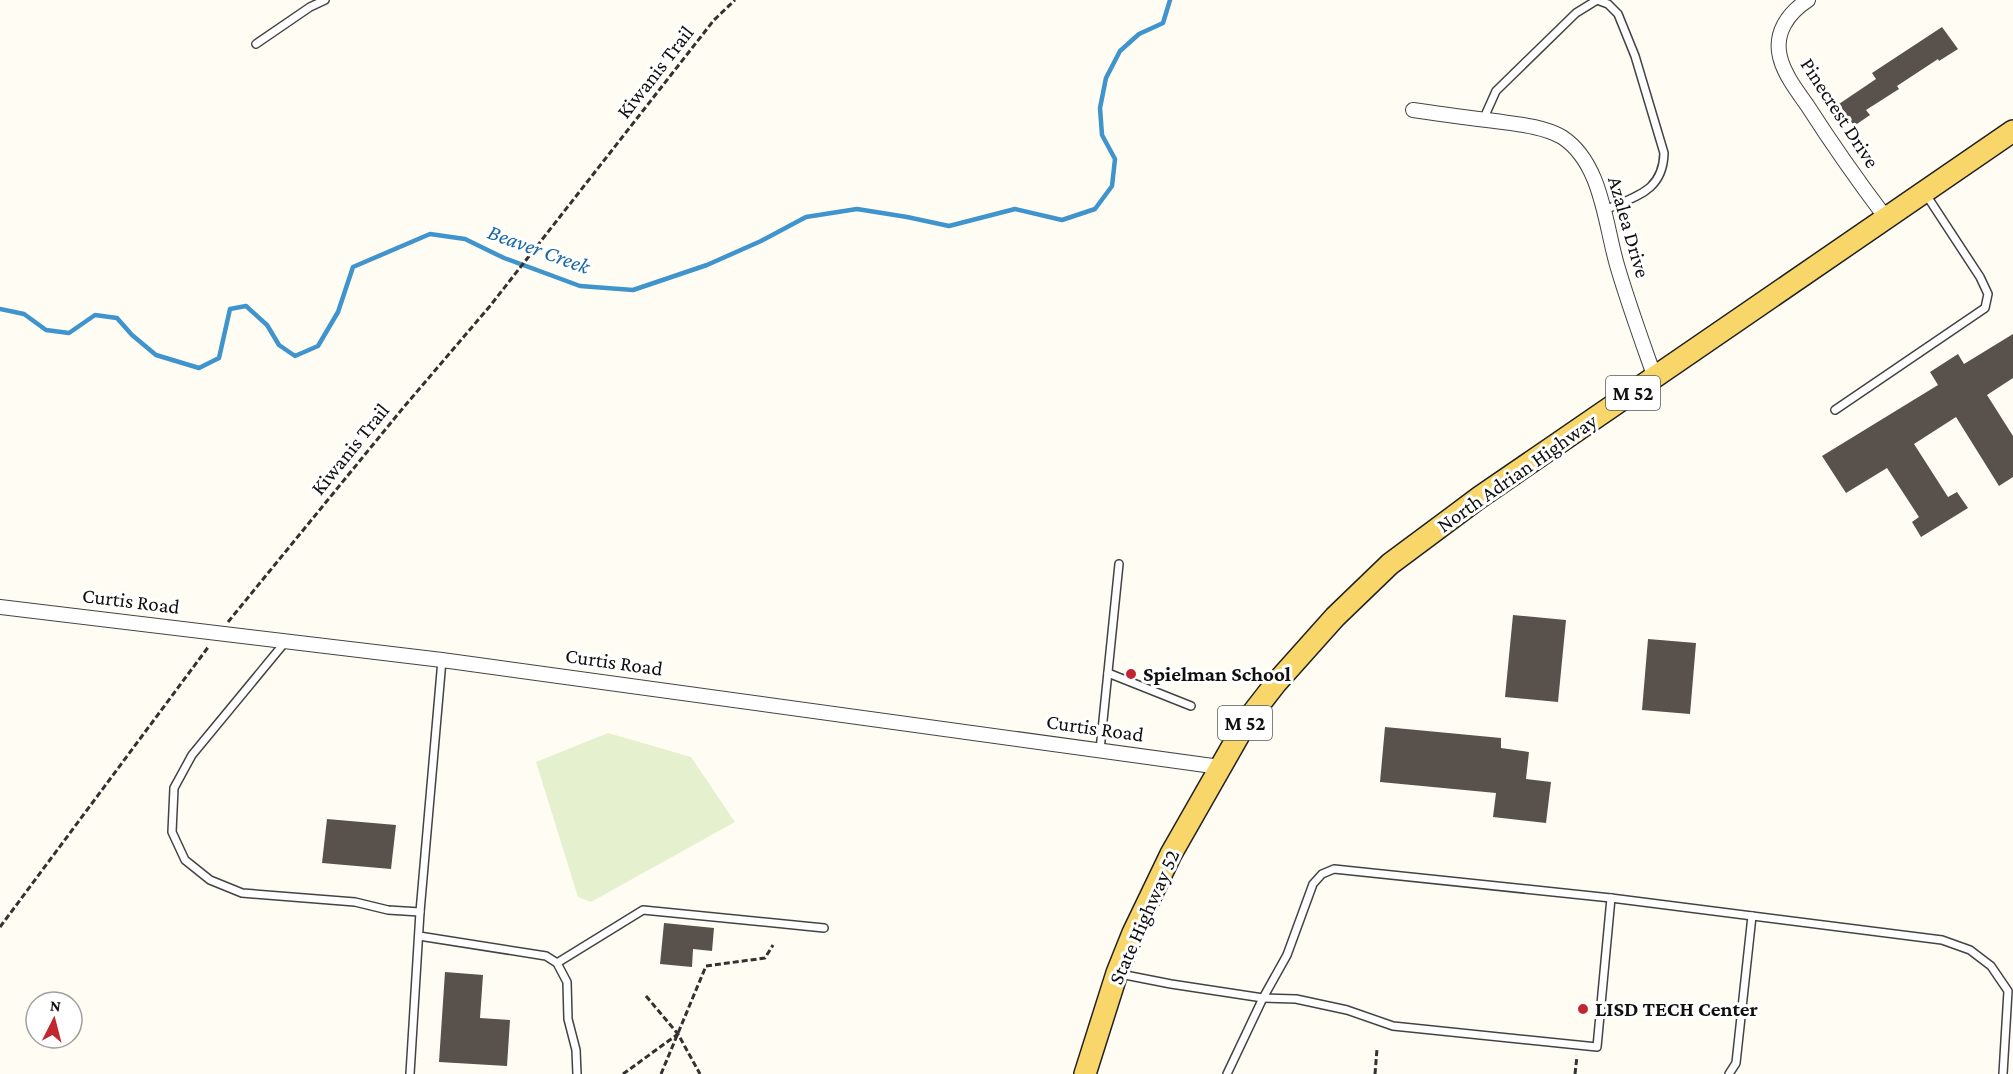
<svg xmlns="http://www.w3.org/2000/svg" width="2013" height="1074" font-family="'Crimson Pro',serif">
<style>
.pitch{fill:#e5f1ce}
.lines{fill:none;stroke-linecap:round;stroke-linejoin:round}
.stream{stroke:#3f94cd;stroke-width:4.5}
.building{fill:#59514c}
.service-casing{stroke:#434343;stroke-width:10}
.minor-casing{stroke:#434343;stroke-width:16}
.primary-casing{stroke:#212121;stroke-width:24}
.path{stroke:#323232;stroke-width:3;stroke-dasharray:6 3;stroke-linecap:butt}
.service{stroke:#fff;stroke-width:7}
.minor{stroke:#fff;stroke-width:14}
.primary{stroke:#f8d66a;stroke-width:21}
.poi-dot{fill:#c1272e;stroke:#fff;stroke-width:2}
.labels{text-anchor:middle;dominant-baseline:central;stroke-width:6;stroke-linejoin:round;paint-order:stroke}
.shield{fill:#fff;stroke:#585858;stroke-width:1.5}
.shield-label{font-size:20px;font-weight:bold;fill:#101010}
.street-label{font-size:21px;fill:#101010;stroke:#fff}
.poi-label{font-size:21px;font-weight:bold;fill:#101010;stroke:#fff;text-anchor:start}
.water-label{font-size:22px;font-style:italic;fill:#1866a3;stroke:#fff}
</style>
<rect width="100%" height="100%" fill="#fffdf3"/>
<!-- pitch -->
<polygon class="pitch" points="608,733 691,757 735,822 591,902 578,897 536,762"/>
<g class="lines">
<!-- stream -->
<polyline class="stream" points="0,309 24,314 46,330 69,333 95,315 117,318 132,335 156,355 199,368 219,358 230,309 246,306 267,325 279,345 295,356 318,346 338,312 353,267 430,234 465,239 504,258 580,286 633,290 707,265 761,241 806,217 857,209 907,217 949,226 1015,209 1062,220 1095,209 1112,186 1115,159 1102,135 1100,108 1106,78 1120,51 1139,34 1163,23 1170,0"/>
</g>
<!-- building -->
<g class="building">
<polygon points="1942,27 1958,49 1939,61 1938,59 1897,86 1899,89 1866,110 1870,115 1854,126 1839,104 1876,79 1872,73"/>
<polygon points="2013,334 2013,378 1987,395 2013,436 2013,477 1999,486 1956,417 1914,444 1948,497 1957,492 1968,508 1921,537 1912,522 1919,517 1887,468 1846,493 1822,456 1938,385 1930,372 1958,354 1964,364"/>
<polygon points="1513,615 1566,620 1558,702 1505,697"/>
<polygon points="1648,639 1696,643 1690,714 1642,710"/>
<polygon points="1385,727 1501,738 1501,748 1529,752 1526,779 1551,782 1546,823 1493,817 1496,793 1380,782"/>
<polygon points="327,819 396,825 391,869 322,863"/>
<polygon points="664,923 714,928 712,951 693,949 692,967 660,964"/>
<polygon points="445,972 483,975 480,1018 510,1020 507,1066 439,1062"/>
</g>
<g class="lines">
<defs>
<g id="service">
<polyline points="256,44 310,7 325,0"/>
<path d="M 1483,120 L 1496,91 L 1576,13 L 1597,0 L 1608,4 L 1618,14 L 1635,56 L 1664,153 C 1663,192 1635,196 1605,210"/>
<polyline points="1835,410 1985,308 1988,294 1980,277 1925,193"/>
<polyline points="286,641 192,755 174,788 172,832 185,860 210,880 242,893 355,902 388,910 420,912"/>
<polyline points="1108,673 1191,706"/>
<polyline points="1100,750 1119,564"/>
<polyline points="419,936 546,956 557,963 567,982 568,1019 576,1050 577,1074"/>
<polyline points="557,963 643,910 824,928"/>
<polyline points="1120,974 1171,984 1263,998 1296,999 1347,1010 1393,1026 1597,1047 1611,898"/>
<polyline points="410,1074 420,912 442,660"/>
<polyline points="1227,1074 1263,998 1287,955 1313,884 1322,874 1334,869 1611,898 1942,940 1970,950 1991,966 2008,991 2003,1074"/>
<polyline points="1729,1074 1736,1063 1752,916"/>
</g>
<g id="minor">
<path d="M 1808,0 C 1788,13 1774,33 1780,57 C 1784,74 1797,91 1807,105 C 1832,144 1858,181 1886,218"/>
<path d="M 1413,110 C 1440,114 1468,118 1495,121 C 1516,124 1543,126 1562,137 C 1602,163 1605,224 1617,265 C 1628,303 1642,341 1655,378"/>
<polyline points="0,607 442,660 1220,767"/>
</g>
<polyline id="primary" points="1085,1074 1117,973 1133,933 1171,854 1248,719 1276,683 1335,617 1390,564 1480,497 2013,131"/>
</defs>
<!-- service casing -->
<use href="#service" class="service-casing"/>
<!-- minor casing -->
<use href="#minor" class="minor-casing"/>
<!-- primary casing -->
<use href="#primary" class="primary-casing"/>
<!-- path -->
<g class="path">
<polyline points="228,622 403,408 490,306 714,20 735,0"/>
<polyline points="0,927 209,646"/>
<polyline points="646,996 678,1034 700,1074"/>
<polyline points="623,1074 678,1034"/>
<polyline points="661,1074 706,966 765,958 773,945"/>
<polyline points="1375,1074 1377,1049"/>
<polyline points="1575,1074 1577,1056"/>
</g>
<!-- service -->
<use href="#service" class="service"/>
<!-- minor -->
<use href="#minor" class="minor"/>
<!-- primary -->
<use href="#primary" class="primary"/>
</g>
<!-- markers -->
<g class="poi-dot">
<circle cx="1131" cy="674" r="6"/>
<circle cx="1583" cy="1009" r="6"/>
</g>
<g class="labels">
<!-- shield labels -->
<g class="shield">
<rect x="1606" y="376" width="54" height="34" rx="4.5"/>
<rect x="1218" y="706" width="54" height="34" rx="4.5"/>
</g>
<g class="shield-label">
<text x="1633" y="393">M 52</text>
<text x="1245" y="723">M 52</text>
</g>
<!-- street labels -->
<g class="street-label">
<text transform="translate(655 72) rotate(-52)">Kiwanis Trail</text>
<text transform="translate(1840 113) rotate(57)">Pinecrest Drive</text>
<text transform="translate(1629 227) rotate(74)">Azalea Drive</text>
<text transform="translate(350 449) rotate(-51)">Kiwanis Trail</text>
<text transform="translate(1517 473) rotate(-35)">North Adrian Highway</text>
<text transform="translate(131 601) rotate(7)">Curtis Road</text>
<text transform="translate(614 662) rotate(8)">Curtis Road</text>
<text transform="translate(1095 728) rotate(8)">Curtis Road</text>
<text transform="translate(1144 917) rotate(-66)">State Highway 52</text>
</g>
<!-- poi labels -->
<g class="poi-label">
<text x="1143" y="674">Spielman School</text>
<text x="1595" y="1009">LISD TECH Center</text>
</g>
<!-- water labels -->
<g class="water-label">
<text transform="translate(539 249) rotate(20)">Beaver Creek</text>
</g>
</g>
<!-- north arrow -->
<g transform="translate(54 1020) rotate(6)"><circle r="28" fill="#ffffff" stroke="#9f9f9f" stroke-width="1.5"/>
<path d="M0-4.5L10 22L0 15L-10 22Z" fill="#c1272e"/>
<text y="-9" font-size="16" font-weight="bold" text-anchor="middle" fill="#101010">N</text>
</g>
</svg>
